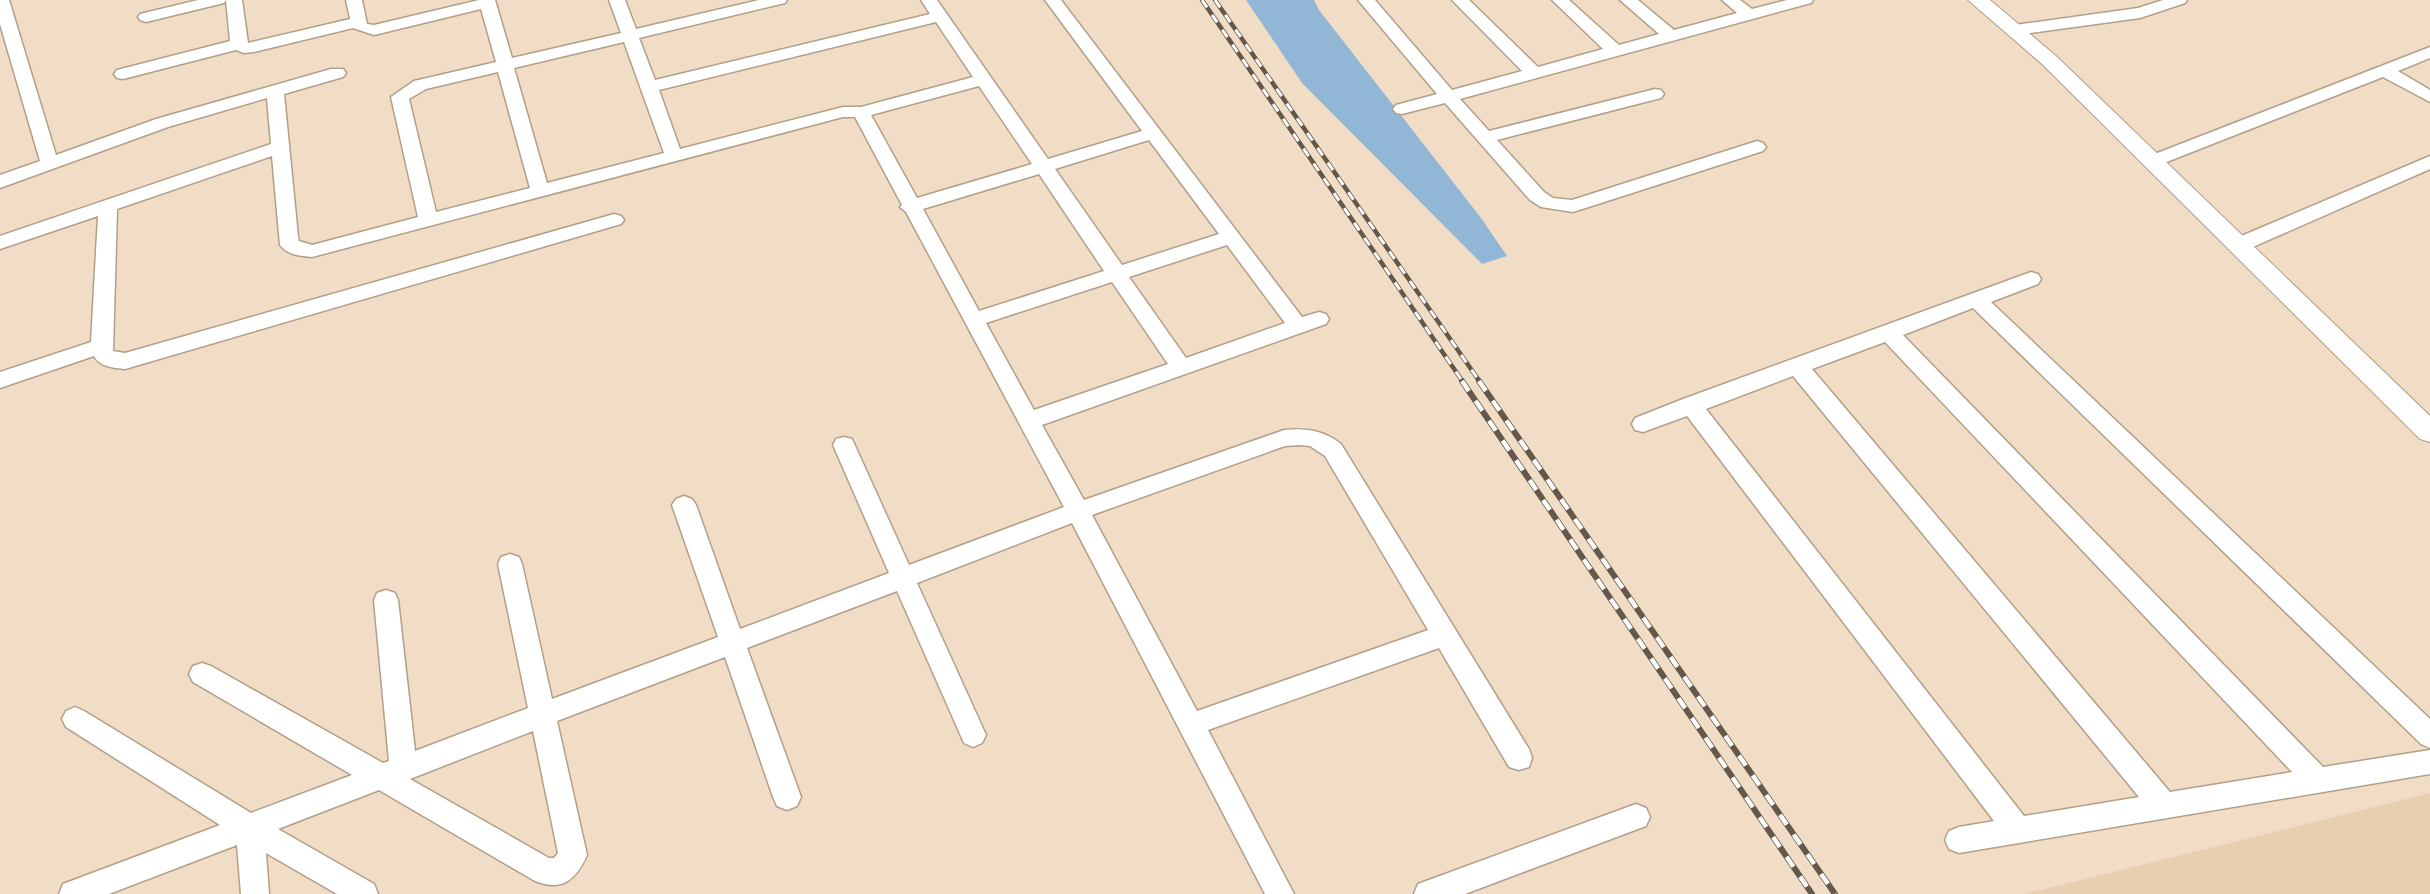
<svg xmlns="http://www.w3.org/2000/svg" width="2430" height="894" font-family="'IBM Plex Sans',sans-serif">
<style>
.built{fill:#e7cfb2}
.water{fill:#92b6d6}
.lines{fill:none;stroke-linecap:round;stroke-linejoin:round}
.minor-casing{stroke:#b29f89;stroke-width:3}
.primary-casing{stroke:#b29f89;stroke-width:2}
.minor{fill:#fff;fill-rule:evenodd}
.primary{fill:#fff;fill-rule:evenodd}
.rail-far1-casing{stroke:#64584a;stroke-width:4.5}
.rail-casing{stroke:#64584a;stroke-width:6}
.rail-far1{stroke:#fff;stroke-width:3;stroke-dasharray:9;stroke-linecap:butt}
.rail{stroke:#fff;stroke-width:4.5;stroke-dasharray:12;stroke-linecap:butt}
</style>
<rect width="100%" height="100%" fill="#f1ddc5"/>
<!-- built -->
<polygon class="built" points="2430,793 2430,894 2025,894"/>
<!-- water -->
<polygon class="water" points="1246,0 1314,0 1319,10 1481,218 1507,256 1482,264 1302,83"/>
<g class="lines">
<defs>
<g id="minor">
<path d="M 0,0 L 9,0 L 56,155 L 156,119 L 331,69 L 343,69 L 346,73 L 343,77 L 284,94 L 298,237 L 299,241 L 312,245 L 418,217 L 391,97 L 414,81 L 496,62 L 481,9 L 374,35 L 353,28 L 254,52 L 244,53 L 236,50 L 123,79 L 117,78 L 114,74 L 117,70 L 230,41 L 226,0 L 224,3 L 146,22 L 140,20 L 138,17 L 140,14 L 198,0 L 242,0 L 248,43 L 350,19 L 346,0 L 362,0 L 367,24 L 374,25 L 479,0 L 495,0 L 512,58 L 621,33 L 609,0 L 625,0 L 636,29 L 759,0 L 787,0 L 785,3 L 639,38 L 655,80 L 930,14 L 921,0 L 937,0 L 1048,159 L 1142,131 L 1045,0 L 1061,0 L 1302,317 L 1319,312 L 1326,314 L 1329,319 L 1326,324 L 1042,425 L 1084,500 L 1284,430 C 1306,428 1323,430 1341,444 L 1529,749 L 1532,758 L 1529,767 L 1519,770 L 1509,767 L 1439,648 L 1208,730 L 1294,894 L 1265,894 L 1072,523 L 917,583 L 986,735 L 982,743 L 973,747 L 964,743 L 897,591 L 747,648 L 801,797 L 797,806 L 787,810 L 777,806 L 773,797 L 725,657 L 557,721 L 587,855 C 576,880 562,892 535,881 L 379,790 L 278,829 L 374,884 L 378,894 L 337,894 L 266,853 L 269,894 L 241,894 L 237,845 L 109,894 L 59,894 L 63,884 L 220,825 L 66,727 L 62,719 L 66,711 L 75,707 L 84,711 L 251,813 L 352,775 L 193,682 L 189,674 L 193,666 L 202,663 L 211,666 L 383,763 L 389,761 L 374,600 L 377,593 L 386,590 L 395,593 L 398,600 L 415,751 L 528,708 L 498,564 L 501,557 L 510,554 L 519,557 L 522,564 L 552,699 L 718,637 L 672,505 L 676,499 L 684,496 L 692,499 L 696,505 L 740,629 L 889,573 L 833,445 L 836,439 L 844,437 L 852,439 L 909,565 L 1064,507 L 906,212 L 900,207 L 902,205 L 855,117 L 843,117 L 312,257 C 301,256 287,255 280,245 L 272,156 L 117,209 L 113,351 L 125,353 L 614,214 L 621,216 L 624,220 L 621,224 L 125,369 C 114,368 100,367 94,356 L 0,388 L 0,372 L 91,342 L 98,216 L 0,249 L 0,236 L 271,144 L 267,98 L 168,127 L 0,188 L 0,175 L 40,161 L 0,24 ZM 936,22 L 973,77 L 861,107 L 843,107 L 680,149 L 659,90 ZM 624,42 L 664,153 L 547,183 L 514,68 ZM 498,72 L 530,188 L 436,212 L 409,99 L 426,89 ZM 979,86 L 1032,164 L 917,198 L 871,115 ZM 1149,140 L 1219,234 L 1122,265 L 1055,169 ZM 1039,174 L 1104,271 L 979,311 L 923,209 ZM 1227,245 L 1285,323 L 1186,358 L 1129,277 ZM 1112,282 L 1168,364 L 1034,410 L 986,323 ZM 1299,445 L 1310,446 L 1325,456 L 1428,630 L 1197,711 L 1092,515 L 1285,446 ZM 533,731 L 558,853 L 554,858 L 549,858 L 410,779 Z"/>
<polygon points="1358,0 1375,0 1452,90 1522,71 1452,0 1469,0 1538,67 1603,49 1552,0 1569,0 1619,45 1659,34 1620,0 1638,0 1674,30 1737,13 1722,0 1740,0 1752,9 1787,0 1813,0 1811,3 1460,99 1489,131 1655,89 1661,90 1664,94 1661,98 1497,140 1544,192 1553,198 1572,200 1757,141 1763,143 1766,147 1763,151 1573,212 1541,207 1530,200 1445,103 1402,114 1396,113 1393,109 1396,105 1437,94"/>
<polygon points="2163,0 2187,0 2185,3 2140,18 2015,35 2009,33 2007,30 2009,27 2015,25 2138,8"/>
<polygon points="2430,47 2430,58 2398,71 2430,90 2430,102 2383,77 2159,165 2147,165 2144,161 2147,157"/>
<polygon points="2430,156 2430,169 2246,250 2239,251 2232,250 2229,245 2232,240"/>
<path d="M 2031,272 L 2038,274 L 2041,279 L 2038,284 L 1991,302 L 2430,719 L 2430,748 L 2421,744 L 1973,308 L 1903,335 L 2323,767 L 2430,750 L 2430,774 L 1959,853 L 1949,849 L 1945,840 L 1949,831 L 1959,827 L 1994,821 L 1687,416 L 1643,432 L 1635,430 L 1632,424 L 1635,418 L 1683,399 ZM 1885,342 L 2292,772 L 2170,792 L 1812,369 ZM 1793,376 L 2139,797 L 2024,816 L 1706,409 Z"/>
<polygon points="1636,804 1646,808 1650,817 1646,826 1465,894 1414,894 1418,884"/>
</g>
<polygon id="primary" points="1968,0 1990,0 2056,56 2430,416 2430,442 2420,439 2042,64"/>
</defs>
<!-- minor casing -->
<use href="#minor" class="minor-casing"/>
<!-- primary casing -->
<use href="#primary" class="primary-casing"/>
<!-- minor -->
<use href="#minor" class="minor"/>
<!-- primary -->
<use href="#primary" class="primary"/>
<defs>
<g id="rail-far1">
<polyline points="1202,0 1463,382"/>
<polyline points="1215,0 1480,382"/>
</g>
<g id="rail">
<polyline points="1462,381 1812,894"/>
<polyline points="1479,381 1835,894"/>
</g>
</defs>
<!-- rail-far1 casing -->
<use href="#rail-far1" class="rail-far1-casing"/>
<!-- rail casing -->
<use href="#rail" class="rail-casing"/>
<!-- rail-far1 -->
<use href="#rail-far1" class="rail-far1"/>
<!-- rail -->
<use href="#rail" class="rail"/>
</g>
</svg>
